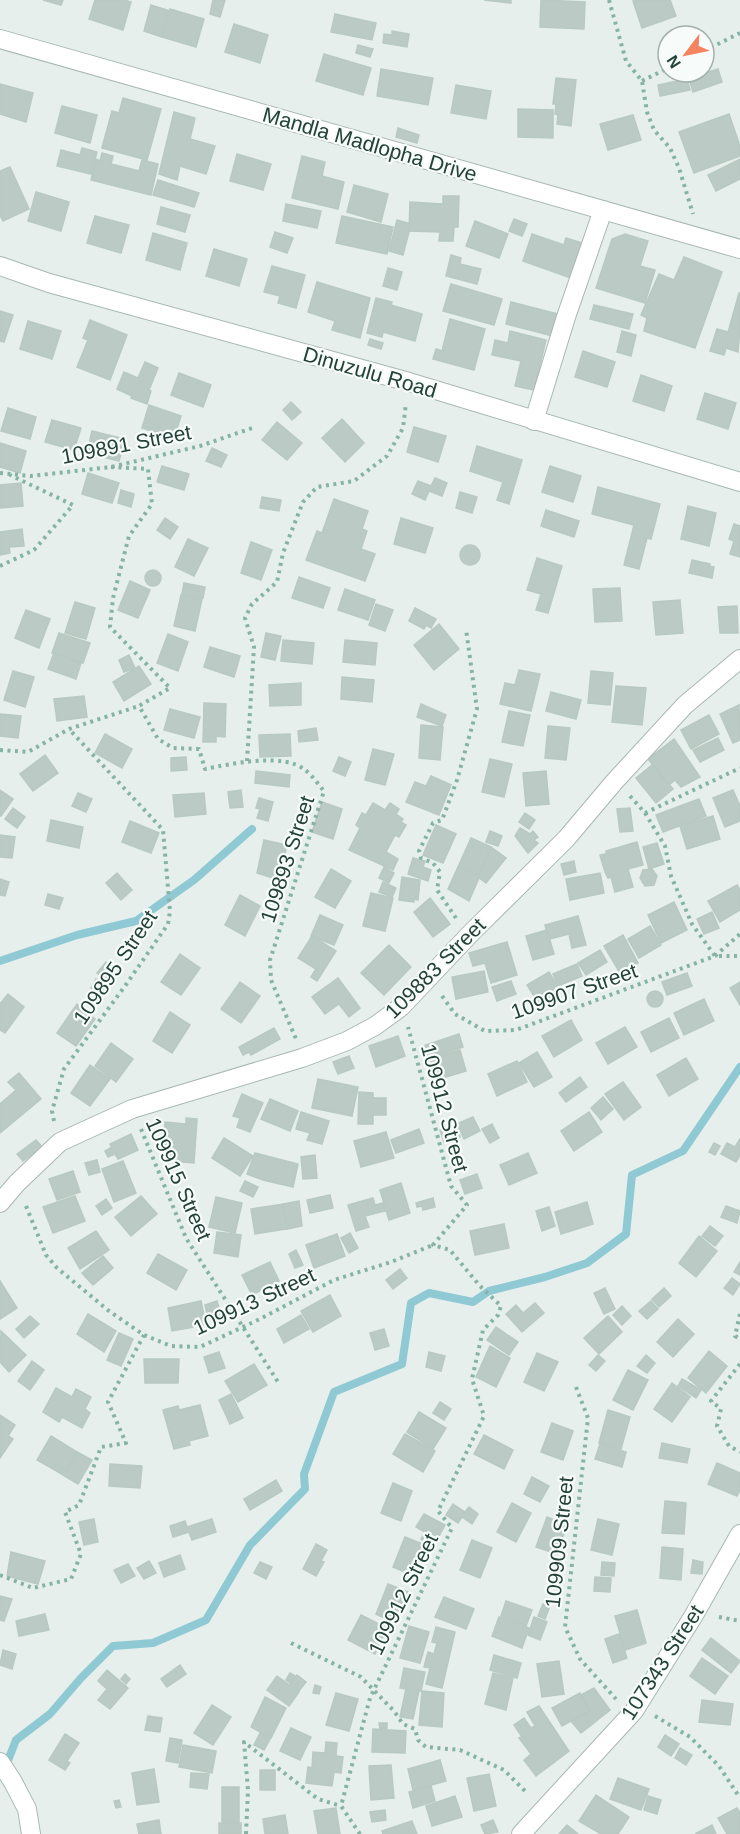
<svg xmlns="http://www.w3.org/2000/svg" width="740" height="1834" font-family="Helvetica,sans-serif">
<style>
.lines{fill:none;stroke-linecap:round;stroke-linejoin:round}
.stream{stroke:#8ec9d4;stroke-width:8}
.building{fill:#bbcac4;stroke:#b8c9c2;stroke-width:1.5}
.minor-casing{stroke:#a8b8b2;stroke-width:20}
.path{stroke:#86b3a5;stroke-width:4;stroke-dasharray:3 4.5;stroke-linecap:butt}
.minor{stroke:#fff;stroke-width:18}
.labels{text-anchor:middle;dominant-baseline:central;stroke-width:4.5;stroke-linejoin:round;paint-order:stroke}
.street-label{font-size:21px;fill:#24423a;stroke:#f7fbf9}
</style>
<rect width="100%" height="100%" fill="#e6efeb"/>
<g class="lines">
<!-- stream -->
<g class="stream">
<polyline points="0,961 77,935 136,921 194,880 252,829"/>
<polyline points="5,1768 16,1740 50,1714 81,1678 113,1646 153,1643 206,1620 250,1545 305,1489 304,1474 334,1392 402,1364 411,1303 429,1293 473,1302 489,1291 545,1277 587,1263 626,1234 632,1175 683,1151 740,1067"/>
</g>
</g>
<!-- building -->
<g class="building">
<polygon points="43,0 63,0 61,5"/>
<polygon points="95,0 124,0 131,2 123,30 89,19"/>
<polygon points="213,0 225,0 220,17 210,14"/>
<polygon points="484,0 511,0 511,3"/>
<polygon points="541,0 585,2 584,29 540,27"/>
<polygon points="637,0 670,0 676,16 642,28 633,1"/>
<polygon points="151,5 170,11 162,37 144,31"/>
<polygon points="170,9 204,19 196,47 162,37"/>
<polygon points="335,14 376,23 372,40 331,32"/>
<polygon points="234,24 268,35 260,63 225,52"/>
<polygon points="392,31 409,34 407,47 383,43 384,34 392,35"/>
<polygon points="358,45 373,49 370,57 356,53"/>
<polygon points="324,54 371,68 363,95 316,81"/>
<polygon points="381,69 433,78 428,105 377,96"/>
<polygon points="718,69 722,82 693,92 689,78"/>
<polygon points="556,78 576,80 571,126 557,124 558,115 555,114 556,104 553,104"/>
<polygon points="687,79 690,90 660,96 658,85"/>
<polygon points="0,84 33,93 26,122 0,114"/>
<polygon points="456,85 491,91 486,119 451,113"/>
<polygon points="123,98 161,109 147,160 102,148 112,111 119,113"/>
<polygon points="62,106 97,115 90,143 55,133"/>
<polygon points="518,109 553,110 553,138 518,137"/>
<polygon points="174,112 195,118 190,139 215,146 206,174 180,166 177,180 159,174"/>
<polygon points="729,114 740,146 740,156 694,173 679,132"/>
<polygon points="633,115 641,140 608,150 600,124"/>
<polygon points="398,128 419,135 417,143 396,137"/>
<polygon points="82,148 97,152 91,174 57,166 61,150 80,155"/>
<polygon points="102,153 113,156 111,164 139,171 142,160 158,164 151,195 91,180 96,159 100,161"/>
<polygon points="237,154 271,164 263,190 230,181"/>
<polygon points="302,156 325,162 322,176 344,182 338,209 292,198"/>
<polygon points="740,159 740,179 716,191 708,175"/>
<polygon points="10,167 29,209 3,221 0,215 0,171"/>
<polygon points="158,180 199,193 194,207 153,195"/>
<polygon points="354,185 388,194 381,222 347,212"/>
<polygon points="36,192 69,202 61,231 28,221"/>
<polygon points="443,196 459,196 458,227 454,227 453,241 439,241 440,232 409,231 410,202 443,204"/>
<polygon points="286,204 321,211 317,228 283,221"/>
<polygon points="161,207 190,215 185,232 157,224"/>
<polygon points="95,216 129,225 121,253 87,243"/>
<polygon points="342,216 393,227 387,254 336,243"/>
<polygon points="514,219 527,224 522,236 509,231"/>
<polygon points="397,220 411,224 403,255 389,251"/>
<polygon points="475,221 508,234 499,258 466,246"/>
<polygon points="275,232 293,238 287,253 270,247"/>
<polygon points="153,233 187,243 180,270 146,260"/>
<polygon points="532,234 564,245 566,238 582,243 571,278 523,261"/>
<polygon points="625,234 648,241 640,266 655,270 645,303 596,288 612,239"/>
<polygon points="214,249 247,259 239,286 206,276"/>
<polygon points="451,255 461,258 460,264 481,269 477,284 446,276"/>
<polygon points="684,257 722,272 695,348 644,331 647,318 641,315 659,274 674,280"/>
<polygon points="272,266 305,275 296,308 278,303 280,296 264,292"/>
<polygon points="388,268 402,272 397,290 383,286"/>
<polygon points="317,282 370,298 360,338 332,330 335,321 308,312"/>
<polygon points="451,284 502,299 494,325 443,311"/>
<polygon points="739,293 740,293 740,328 730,325"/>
<polygon points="376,298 392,302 391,305 422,314 415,341 383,332 382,337 367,333"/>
<polygon points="511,302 562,315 557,337 506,324"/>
<polygon points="594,305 633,314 629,329 590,319"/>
<polygon points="0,311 13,315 4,342 0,341"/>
<polygon points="450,319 485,329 474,370 433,359 436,349 442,351"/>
<polygon points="90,320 127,335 110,380 77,367 88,340 83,338"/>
<polygon points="28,321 61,331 52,359 20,349"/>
<polygon points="730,326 740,329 738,352 726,348 724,355 710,351 717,329 728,332"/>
<polygon points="510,331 546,340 534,390 515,386 521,361 492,355 495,340 508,343"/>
<polygon points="622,331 636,335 631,356 617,352"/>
<polygon points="370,339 383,343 381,349 368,345"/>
<polygon points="583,351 615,362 607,387 575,377"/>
<polygon points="145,362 158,368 149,390 151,391 147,404 131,398 132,396 117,389 124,372 138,378"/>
<polygon points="179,373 211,385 203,407 171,395"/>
<polygon points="641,375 672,386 664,411 633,401"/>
<polygon points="705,393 736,403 728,429 697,419"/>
<polygon points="291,402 301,412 292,420 283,410"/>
<polygon points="149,405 181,416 174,438 142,428"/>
<polygon points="8,408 36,417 30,439 1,431"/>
<polygon points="342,419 364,443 345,462 322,438"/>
<polygon points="52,420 81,428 74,450 45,442"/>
<polygon points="277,422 302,443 287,460 262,440"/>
<polygon points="414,427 446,436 438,462 407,452"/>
<polygon points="92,431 125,439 119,461 87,453"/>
<polygon points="0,443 26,451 20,473 0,467"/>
<polygon points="477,446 522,460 509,504 497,500 503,482 470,471"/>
<polygon points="212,448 227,455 221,467 206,461"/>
<polygon points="162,466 189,474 184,490 157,482"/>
<polygon points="550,466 581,476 573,502 542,492"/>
<polygon points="88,473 119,483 112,503 82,494"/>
<polygon points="435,478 447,483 442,496 429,491 425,500 412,494 418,481 431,486"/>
<polygon points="21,483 23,506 0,508 0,485"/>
<polygon points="598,487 660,504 651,539 647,538 639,569 624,565 634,525 592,514"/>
<polygon points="121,490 134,494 131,507 118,503"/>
<polygon points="460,492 477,497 472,513 456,508"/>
<polygon points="262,497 281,500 279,511 260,508"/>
<polygon points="334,499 368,511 362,529 367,531 361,549 375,554 365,581 306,560 317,531 322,533"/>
<polygon points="688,506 716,513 709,546 681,539"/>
<polygon points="546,510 579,521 574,537 541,526"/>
<polygon points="165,518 178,527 170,539 157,530"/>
<polygon points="401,518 433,528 425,553 394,544"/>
<polygon points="734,524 740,526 740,557 730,554 734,541 729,539"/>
<polygon points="22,529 24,546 9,547 10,553 0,555 0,532"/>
<polygon points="188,539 208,548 194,576 175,567"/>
<polygon points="251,542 272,550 261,580 241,573"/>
<circle cx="470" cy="555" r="10"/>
<polygon points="537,558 562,566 548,613 536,610 541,594 527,590"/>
<polygon points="692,560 710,564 709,566 714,567 712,578 689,573"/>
<circle cx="153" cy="578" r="8"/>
<polygon points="299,577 330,588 323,608 292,598"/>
<polygon points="130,581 150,590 138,618 118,610"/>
<polygon points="184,583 205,587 203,598 182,594"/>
<polygon points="620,588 622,621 595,622 593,589"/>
<polygon points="345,589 375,600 368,620 338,610"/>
<polygon points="181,595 202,599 195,631 174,626"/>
<polygon points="680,600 683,633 656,635 653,602"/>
<polygon points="75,602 95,608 86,639 65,633"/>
<polygon points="376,604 393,610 385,631 369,625"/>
<polygon points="737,606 738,633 720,633 718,607"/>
<polygon points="415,608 436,619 431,628 426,625 424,629 409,621"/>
<polygon points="26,610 50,619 39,648 15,638"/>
<polygon points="439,624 459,649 434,670 414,645"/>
<polygon points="59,633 90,643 83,663 52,653"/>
<polygon points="266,633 281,636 275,660 261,657"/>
<polygon points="168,634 188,642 178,671 157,663"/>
<polygon points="283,640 314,643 312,664 281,661"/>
<polygon points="345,640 377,643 375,665 343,662"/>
<polygon points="210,647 240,656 234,677 204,667"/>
<polygon points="54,653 81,663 76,679 48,669"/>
<polygon points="129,655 135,668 124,672 119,660"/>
<polygon points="139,666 151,684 124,701 113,682"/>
<polygon points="519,670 540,674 531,711 500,704 505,683 515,685"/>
<polygon points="13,671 34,677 25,707 4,700"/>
<polygon points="591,671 613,673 610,705 588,703"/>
<polygon points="342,677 374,680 372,702 341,699"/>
<polygon points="301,683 301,705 270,706 269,685"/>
<polygon points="616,686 646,688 642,725 612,722"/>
<polygon points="551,692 581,700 576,719 546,711"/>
<polygon points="84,696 87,717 57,721 54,699"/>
<polygon points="204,703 226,704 225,737 216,736 216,742 203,742"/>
<polygon points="421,704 446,715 442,726 417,717"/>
<polygon points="739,705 740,740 733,743 720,714"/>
<polygon points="170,709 200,717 194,738 164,730"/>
<polygon points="509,711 530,715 523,746 502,742"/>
<polygon points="0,714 21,716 18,738 0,736"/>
<polygon points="709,715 719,734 691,749 681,730"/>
<polygon points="421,725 443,727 440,760 419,758"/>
<polygon points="548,726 570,728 566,760 545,758"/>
<polygon points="316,728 318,740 299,742 298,731"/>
<polygon points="105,734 132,749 122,768 95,753"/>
<polygon points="290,734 291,756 260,757 259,735"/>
<polygon points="718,738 724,750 700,762 693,750"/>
<polygon points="674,739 700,777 681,787 675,780 669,785 648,759"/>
<polygon points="373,749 394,754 385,785 365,780"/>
<polygon points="45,755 58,773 33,791 20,774"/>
<polygon points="186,757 187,770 171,771 171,758"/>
<polygon points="339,757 351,762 345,776 333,771"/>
<polygon points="490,759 512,764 504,797 482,792"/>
<polygon points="652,765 673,789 656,803 636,778"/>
<polygon points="256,771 290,775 289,787 255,783"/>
<polygon points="546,771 549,804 526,806 523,773"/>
<polygon points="431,776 451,785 439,815 406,802 415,782 426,786"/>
<polygon points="0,790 13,799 1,816 0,816"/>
<polygon points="241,790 243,807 230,808 228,792"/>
<polygon points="733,790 740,806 740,821 725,827 713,798"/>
<polygon points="78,793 92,799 86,812 72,806"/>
<polygon points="204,793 206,814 175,817 173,795"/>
<polygon points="259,798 273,802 268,821 257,818 260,809 256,808"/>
<polygon points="699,799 706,816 663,832 656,815"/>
<polygon points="322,802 342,809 333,839 312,832"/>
<polygon points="373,803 385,810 390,803 399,809 396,814 403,819 401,822 406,825 399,837 395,835 386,852 398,859 393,870 349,850 360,828 356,825 362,813 366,815"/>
<polygon points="13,808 25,817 17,828 5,819"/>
<polygon points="630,808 633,831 620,832 617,809"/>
<polygon points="525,813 535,820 529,829 519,822"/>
<polygon points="713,816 720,839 687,849 680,826"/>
<polygon points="51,820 83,827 79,848 47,841"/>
<polygon points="130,821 159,833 151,853 122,842"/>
<polygon points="436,825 456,834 443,863 423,855"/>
<polygon points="520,828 530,834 533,831 538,837 534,840 538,843 528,853 515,836"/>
<polygon points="490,831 502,836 498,846 486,842"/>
<polygon points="0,835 15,837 12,858 0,857"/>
<polygon points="471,838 491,847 479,876 458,867"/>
<polygon points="264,840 287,845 279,880 257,873"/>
<polygon points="637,842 643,865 628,869 633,887 615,892 611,877 608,878 605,872 600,855 606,854 606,851"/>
<polygon points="657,843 664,864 649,869 643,847"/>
<polygon points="491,847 506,858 486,883 479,878 469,901 448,889 458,867 479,876"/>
<polygon points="413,858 425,861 423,867 431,870 428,881 408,874"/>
<polygon points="574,861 576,872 564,875 561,864"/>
<polygon points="384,867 394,873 389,883 379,878"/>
<polygon points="331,869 351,881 335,908 315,897"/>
<polygon points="652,869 657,876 654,885 645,886 640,878 643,870"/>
<polygon points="117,873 132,890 121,900 106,883"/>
<polygon points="600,873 604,893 570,900 566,879"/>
<polygon points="402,877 420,880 418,900 414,899 414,902 399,900"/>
<polygon points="0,879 9,882 5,896 0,895"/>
<polygon points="383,882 396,888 392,897 379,892"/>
<polygon points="737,885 740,890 740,910 720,922 708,901"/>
<polygon points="371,893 393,898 385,931 363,926"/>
<polygon points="48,894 63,898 59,909 45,905"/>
<polygon points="240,895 260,906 245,936 225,925"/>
<polygon points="430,898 450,924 433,937 414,912"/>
<polygon points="674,902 687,930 661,943 648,915"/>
<polygon points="712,912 719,928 704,934 697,919"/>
<polygon points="320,915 343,925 334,945 311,936"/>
<polygon points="578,916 586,945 572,948 569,934 549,939 545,925"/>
<polygon points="650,926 661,945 639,958 628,939"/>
<polygon points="547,930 554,954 533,960 526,936"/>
<polygon points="623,935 638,963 620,973 604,946"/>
<polygon points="312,936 336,951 317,981 311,977 316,969 298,958"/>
<polygon points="507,942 517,975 491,983 485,963 473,966 469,953"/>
<polygon points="389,945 411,967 384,995 361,973"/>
<polygon points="600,950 607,962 586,975 578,963"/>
<polygon points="180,954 200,968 181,995 161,982"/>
<polygon points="106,962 114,968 106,979 97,973"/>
<polygon points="577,964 582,976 558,986 553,974"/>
<polygon points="484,971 488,992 456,999 452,977"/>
<polygon points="549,972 560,991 539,1004 527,985"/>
<polygon points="687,973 692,986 667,995 662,982"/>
<polygon points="338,978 360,1008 349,1017 339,1004 325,1014 312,997"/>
<polygon points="96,979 107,984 101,994 91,988"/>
<polygon points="511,981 516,994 497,1001 492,987"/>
<polygon points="240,982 260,996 241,1023 221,1009"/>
<polygon points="740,982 740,1005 730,988"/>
<circle cx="655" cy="999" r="8"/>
<polygon points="8,994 24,1007 5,1033 0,1030 0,1004"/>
<polygon points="704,999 714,1021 684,1035 674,1013"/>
<polygon points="77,1004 95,1019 76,1046 57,1033"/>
<polygon points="170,1012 190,1025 172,1053 153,1041"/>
<polygon points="669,1018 679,1038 651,1052 641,1032"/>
<polygon points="571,1020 582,1040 554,1057 542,1036"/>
<polygon points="625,1027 637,1047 608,1064 596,1043"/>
<polygon points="274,1028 280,1039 251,1055 249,1052 243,1055 239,1047"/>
<polygon points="459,1034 463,1047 428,1059 423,1046"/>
<polygon points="398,1036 405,1056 376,1067 369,1046"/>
<polygon points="111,1043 133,1059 116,1082 95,1066"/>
<polygon points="460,1050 466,1071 436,1080 430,1059"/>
<polygon points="537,1052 552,1077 534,1087 519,1063"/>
<polygon points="349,1056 354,1068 338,1074 333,1062"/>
<polygon points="686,1058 698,1079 669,1096 657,1075"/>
<polygon points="517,1061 527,1082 497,1096 488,1074"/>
<polygon points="90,1065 110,1079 90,1106 71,1093"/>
<polygon points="19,1073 41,1099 0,1133 0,1104 16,1090 8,1082"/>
<polygon points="580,1077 587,1087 566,1102 559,1093"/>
<polygon points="318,1079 358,1087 352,1116 312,1108"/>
<polygon points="623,1082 641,1107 624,1120 605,1094"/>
<polygon points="359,1092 373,1093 373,1098 386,1098 386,1115 373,1115 373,1124 358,1124"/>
<polygon points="242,1094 263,1103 250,1132 237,1127 240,1118 233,1116"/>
<polygon points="603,1097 613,1109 601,1120 591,1108"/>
<polygon points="270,1099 298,1111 290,1131 261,1119"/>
<polygon points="301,1112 329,1121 322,1144 307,1140 310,1133 296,1129"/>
<polygon points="589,1112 602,1132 574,1151 561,1131"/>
<polygon points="473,1117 480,1131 464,1139 457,1124"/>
<polygon points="186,1118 197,1119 194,1163 171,1161 171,1158 163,1157 165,1122 186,1124"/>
<polygon points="492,1124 499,1138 490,1143 482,1129"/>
<polygon points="456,1125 460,1137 444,1142 440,1130"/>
<polygon points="419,1129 424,1143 396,1153 391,1140"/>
<polygon points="386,1132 394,1158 361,1167 354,1141"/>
<polygon points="131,1134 138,1150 118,1159 115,1154 108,1157 105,1151 112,1147 110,1144"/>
<polygon points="224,1138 253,1156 240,1176 212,1158"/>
<polygon points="740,1139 740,1155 736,1162 721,1154 727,1143 735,1147"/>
<polygon points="36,1140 42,1147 23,1161 17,1154"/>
<polygon points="714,1143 720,1146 715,1155 709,1152"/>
<polygon points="255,1153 298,1164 293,1187 263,1180 247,1174"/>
<polygon points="528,1153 537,1173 509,1185 500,1165"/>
<polygon points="315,1155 317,1178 303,1179 301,1157"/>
<polygon points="97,1160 100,1172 89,1175 85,1163"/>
<polygon points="123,1161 136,1193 114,1202 102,1169"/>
<polygon points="73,1171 80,1192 57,1200 49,1179"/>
<polygon points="477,1174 482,1188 465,1194 460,1180"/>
<polygon points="245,1181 258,1187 253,1197 240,1191"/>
<polygon points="401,1183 410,1213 389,1220 380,1190"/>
<polygon points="330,1195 333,1208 310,1213 307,1200"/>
<polygon points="75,1196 85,1221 53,1233 43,1207"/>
<polygon points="141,1196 157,1214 131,1236 115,1217"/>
<polygon points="216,1197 242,1203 235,1233 209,1227"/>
<polygon points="373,1198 375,1205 383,1203 385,1211 365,1216 369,1227 356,1231 348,1205"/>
<polygon points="433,1198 435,1207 423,1210 422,1206 417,1207 416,1203"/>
<polygon points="106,1199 112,1208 102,1215 96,1206"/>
<polygon points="299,1201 302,1226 287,1229 283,1204"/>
<polygon points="587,1202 593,1224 561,1234 555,1212"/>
<polygon points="283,1204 287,1229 255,1234 251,1209"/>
<polygon points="726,1206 740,1211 737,1223 721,1217"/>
<polygon points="549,1207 555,1226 542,1231 536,1211"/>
<polygon points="504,1224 509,1248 475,1255 470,1231"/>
<polygon points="710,1226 723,1236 715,1246 702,1236"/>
<polygon points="96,1231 109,1250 80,1269 68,1248"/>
<polygon points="217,1232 241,1235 238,1257 214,1253"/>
<polygon points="350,1233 358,1248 349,1253 341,1238"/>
<polygon points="337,1234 345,1256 314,1268 306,1245"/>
<polygon points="699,1236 717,1251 696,1277 679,1263"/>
<polygon points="296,1250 303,1265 295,1268 289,1254"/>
<polygon points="158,1254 187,1270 176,1290 147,1273"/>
<polygon points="103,1256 113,1268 93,1285 82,1273"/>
<polygon points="270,1262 279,1281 252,1295 242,1275"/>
<polygon points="740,1262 740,1275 734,1272"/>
<polygon points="400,1269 407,1278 393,1289 386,1280"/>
<polygon points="732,1278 740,1284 733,1295 724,1288"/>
<polygon points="0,1281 17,1308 0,1319"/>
<polygon points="605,1288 615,1309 604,1314 594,1293"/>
<polygon points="664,1288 671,1296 659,1307 652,1299"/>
<polygon points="330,1295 341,1316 313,1332 301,1311"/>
<polygon points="201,1301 206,1325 172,1331 168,1308"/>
<polygon points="217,1301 221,1315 208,1318 205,1305"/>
<polygon points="651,1301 658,1309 647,1319 639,1311"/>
<polygon points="535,1303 544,1313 522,1332 506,1314 516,1305 523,1313"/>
<polygon points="622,1306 631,1316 622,1325 613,1315"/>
<polygon points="88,1314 116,1331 104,1352 77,1334"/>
<polygon points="301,1315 309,1329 284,1343 277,1329"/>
<polygon points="30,1316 39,1324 24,1338 16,1329"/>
<polygon points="608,1316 622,1332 599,1354 584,1338"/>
<polygon points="678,1319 694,1334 673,1357 657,1342"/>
<polygon points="496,1327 518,1342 509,1355 487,1340"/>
<polygon points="384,1329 389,1346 375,1350 370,1333"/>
<polygon points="1,1331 26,1355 9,1372 0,1362"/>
<polygon points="119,1333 133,1339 121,1366 107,1360"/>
<polygon points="490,1346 510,1358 496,1387 476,1377"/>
<polygon points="709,1351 727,1366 706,1393 688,1378"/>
<polygon points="219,1352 225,1368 209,1373 204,1357"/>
<polygon points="429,1352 445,1356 441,1371 426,1367"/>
<polygon points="537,1353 558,1362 544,1391 524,1382"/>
<polygon points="598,1355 605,1361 596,1371 589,1365"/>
<polygon points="646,1355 655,1363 647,1373 637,1366"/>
<polygon points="144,1359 179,1359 178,1383 145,1383"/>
<polygon points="32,1361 44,1370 30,1390 18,1381"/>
<polygon points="254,1364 267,1385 238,1402 225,1381"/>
<polygon points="628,1370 648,1380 633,1410 613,1400"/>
<polygon points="682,1379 701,1390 696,1398 678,1386"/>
<polygon points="672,1383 690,1397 672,1422 654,1409"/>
<polygon points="56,1388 72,1397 76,1389 91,1397 85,1409 90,1413 82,1428 62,1417 59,1422 43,1412"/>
<polygon points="231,1394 243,1418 230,1424 219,1400"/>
<polygon points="440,1402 451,1409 444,1420 433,1413"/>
<polygon points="200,1405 208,1436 189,1441 190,1445 174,1449 163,1410 178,1406 179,1410"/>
<polygon points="608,1410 630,1417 621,1449 599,1443"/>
<polygon points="419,1412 446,1428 433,1449 407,1432"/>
<polygon points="0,1415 15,1425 8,1436 13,1439 0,1458"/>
<polygon points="552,1423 573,1431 563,1460 541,1452"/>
<polygon points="405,1434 435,1451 423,1472 393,1454"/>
<polygon points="484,1435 513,1450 504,1469 474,1454"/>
<polygon points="51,1436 77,1452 67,1471 56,1464 53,1469 37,1460"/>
<polygon points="662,1443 690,1449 687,1463 659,1458"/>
<polygon points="600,1444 626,1452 622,1467 595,1459"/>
<polygon points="77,1452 92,1460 78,1484 53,1469 56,1464 67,1471"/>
<polygon points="717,1463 740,1473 740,1490 737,1496 708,1484"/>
<polygon points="110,1464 142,1466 140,1488 109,1486"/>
<polygon points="532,1477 549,1486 540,1502 524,1494"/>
<polygon points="276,1480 282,1491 250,1510 244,1499"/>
<polygon points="393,1483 412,1491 401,1521 381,1513"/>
<polygon points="665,1501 686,1503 684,1534 662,1533"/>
<polygon points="512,1503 531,1513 516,1542 497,1532"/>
<polygon points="453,1504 465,1512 469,1507 478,1514 472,1524 462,1517 458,1523 446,1515"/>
<polygon points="424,1514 445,1525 433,1547 421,1539 425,1532 416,1527"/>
<polygon points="547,1517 567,1525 557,1554 536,1547"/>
<polygon points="94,1519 98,1542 84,1545 79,1522"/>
<polygon points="212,1519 216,1532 192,1540 189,1532 173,1537 170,1526 185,1521 187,1527"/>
<polygon points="598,1519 619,1524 612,1555 591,1550"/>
<polygon points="405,1537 425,1545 412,1575 393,1567"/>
<polygon points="472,1540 492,1548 480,1578 460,1570"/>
<polygon points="316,1544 327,1550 321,1561 324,1562 316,1576 303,1569"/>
<polygon points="662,1547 683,1549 681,1580 660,1578"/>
<polygon points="11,1552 45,1561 38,1584 7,1576"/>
<polygon points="180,1555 185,1569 164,1577 159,1563"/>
<polygon points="693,1560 703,1562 702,1574 691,1573"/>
<polygon points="149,1561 156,1573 144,1579 137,1568"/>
<polygon points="260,1562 272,1567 266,1579 254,1573"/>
<polygon points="602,1562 615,1563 614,1576 601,1575"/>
<polygon points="128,1564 135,1576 121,1583 114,1570"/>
<polygon points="595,1577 611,1578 610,1592 594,1591"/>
<polygon points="388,1584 408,1592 395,1623 376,1614"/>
<polygon points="0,1596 12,1599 4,1621 0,1620"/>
<polygon points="444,1597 474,1609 466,1629 435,1617"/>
<polygon points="506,1601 532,1610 526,1626 501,1616"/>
<polygon points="543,1604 550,1606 545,1619 538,1616"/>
<polygon points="637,1610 646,1643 625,1650 615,1616"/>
<polygon points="45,1614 49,1630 19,1636 16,1621"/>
<polygon points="361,1615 387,1628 375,1654 348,1640"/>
<polygon points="499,1617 529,1628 522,1648 492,1636"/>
<polygon points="534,1617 547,1622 540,1640 528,1635"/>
<polygon points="409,1626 429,1632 420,1663 400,1658"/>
<polygon points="436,1627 455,1632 442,1688 426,1684 430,1668 424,1667 428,1652 434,1654 437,1643 432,1642"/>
<polygon points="619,1634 627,1658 613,1663 605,1639"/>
<polygon points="711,1638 740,1661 731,1673 702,1650"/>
<polygon points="3,1650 16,1654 12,1669 0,1665"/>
<polygon points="494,1655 521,1663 517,1678 490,1670"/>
<polygon points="702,1658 728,1676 715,1694 690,1676"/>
<polygon points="559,1661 564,1694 542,1697 537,1664"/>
<polygon points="180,1665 186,1674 167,1687 161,1679"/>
<polygon points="404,1668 425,1672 421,1691 419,1691 413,1719 400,1717 406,1689 400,1688"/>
<polygon points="107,1670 128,1688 110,1709 98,1700 107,1689 98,1681"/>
<polygon points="290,1673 295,1676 290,1683 286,1680"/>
<polygon points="493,1673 513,1678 506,1710 485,1704"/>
<polygon points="125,1674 130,1679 126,1684 121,1679"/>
<polygon points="297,1675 306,1682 299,1691 290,1684"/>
<polygon points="277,1676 299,1692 289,1706 267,1690"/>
<polygon points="315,1685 321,1687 319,1694 313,1693"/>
<polygon points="594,1688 610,1710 581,1733 571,1721 590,1711 581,1695"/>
<polygon points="422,1691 444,1693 442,1727 419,1725"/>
<polygon points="336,1693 358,1699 349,1731 326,1725"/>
<polygon points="580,1693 590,1711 562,1726 552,1708"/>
<polygon points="265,1697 286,1708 271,1738 251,1727"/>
<polygon points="702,1700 733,1704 730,1725 699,1722"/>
<polygon points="212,1705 231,1717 213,1745 194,1733"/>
<polygon points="539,1706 569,1751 536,1776 524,1760 531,1754 519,1738 522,1737 514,1725 524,1718 531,1728 535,1726 527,1712"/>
<polygon points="148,1716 162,1718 160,1732 145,1730"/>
<polygon points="379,1723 387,1723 387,1728 380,1729"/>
<polygon points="291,1728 311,1737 300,1760 280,1751"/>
<polygon points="373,1729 406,1731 405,1753 372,1752"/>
<polygon points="260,1733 270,1739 264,1750 254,1745"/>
<polygon points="65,1734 79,1743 67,1761 70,1763 65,1770 49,1760"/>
<polygon points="665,1735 679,1744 671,1756 658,1747"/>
<polygon points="170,1738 182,1740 178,1763 166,1761"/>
<polygon points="326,1742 337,1743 336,1756 343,1757 341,1773 334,1772 332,1786 306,1783 308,1767 312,1768 313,1752 325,1753"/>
<polygon points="183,1745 216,1751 212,1773 179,1767"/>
<polygon points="680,1748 692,1755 686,1765 675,1758"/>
<polygon points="440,1760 446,1781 413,1790 408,1769"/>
<polygon points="391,1765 394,1798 371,1800 369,1766"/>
<polygon points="154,1769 159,1802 137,1805 132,1773"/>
<rect x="260" y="1770" width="15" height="20"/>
<polygon points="191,1773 209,1774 207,1789 190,1787"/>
<polygon points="489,1774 496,1806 474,1811 467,1778"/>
<polygon points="618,1778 649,1789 641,1810 610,1799"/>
<polygon points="431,1786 435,1801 413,1808 409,1792"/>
<rect x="222" y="1787" width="17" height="35"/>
<polygon points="596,1795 629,1817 618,1834 601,1834 579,1821"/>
<polygon points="455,1796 462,1817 432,1826 426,1806"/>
<polygon points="648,1796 661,1800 657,1814 644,1810"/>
<polygon points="119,1800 121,1807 116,1808 114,1801"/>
<polygon points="336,1808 340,1834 318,1834 314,1811"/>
<polygon points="737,1808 740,1813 740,1834 727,1834 718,1818"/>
<polygon points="385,1810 386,1820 372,1822 370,1812"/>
<polygon points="285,1815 288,1834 265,1834 263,1819"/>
<polygon points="159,1820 161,1834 139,1834 137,1824"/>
<polygon points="493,1820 498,1832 485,1834 481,1825"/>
<polygon points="412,1821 417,1834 383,1834 382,1831"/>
<rect x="219" y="1823" width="22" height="11"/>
<polygon points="567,1825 578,1834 559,1834"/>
<polygon points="712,1825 716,1834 695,1834"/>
</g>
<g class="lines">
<defs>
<g id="minor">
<polyline points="0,39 740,249"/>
<polyline points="0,266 49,283 409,382 740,482"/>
<polyline points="534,421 566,317 603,210"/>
<polyline points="0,1203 17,1183 60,1142 132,1109 302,1058 347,1041 375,1026 401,1007 470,934 566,839 615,781 685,705 740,659"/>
<polyline points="0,1762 13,1782 27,1809 31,1834"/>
<polyline points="521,1834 634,1711 694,1615 740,1534"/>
</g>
</defs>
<!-- minor casing -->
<use href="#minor" class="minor-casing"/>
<!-- path -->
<g class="path">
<polyline points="609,0 626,61 642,81 647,112 654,130 670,148 679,168 693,214"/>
<polyline points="704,51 740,33"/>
<polyline points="642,81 668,68"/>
<path d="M 111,467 L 148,469 L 152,504 L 129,536 L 113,598 L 110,627 L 170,688 L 139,706 L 158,739 L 173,748 L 199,749 L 205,769 C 230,764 284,752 305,770 C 312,775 318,784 324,791 L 270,960 L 271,980 L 296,1039"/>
<polyline points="0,473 31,476 111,467 200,446 255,427"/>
<polyline points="0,566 34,550 73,505 10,475"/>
<polyline points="0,750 28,752 69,729 139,706"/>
<polyline points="247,761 254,647 245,618 252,604 277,582 283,553 303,502 317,487 354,481 387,456 403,428 406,403"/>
<polyline points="630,796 645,813 740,768"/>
<polyline points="645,813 665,846 671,876 692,924 715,956 740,956"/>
<polyline points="456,918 437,890 440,872 433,863 421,858 419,851 433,823 442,820 457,780 477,709 466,629"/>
<polyline points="442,996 455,1014 485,1031 516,1030 715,956 740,934"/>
<polyline points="54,1121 52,1111 64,1069 125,986 168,924 170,911 163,830 69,729"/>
<polyline points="141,1129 186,1238 278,1382"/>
<polyline points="26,1206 46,1255 57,1268 109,1311 144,1335 171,1346 200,1347 260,1319 334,1280 391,1262 433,1245"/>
<polyline points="740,1314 735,1336 740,1339"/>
<polyline points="740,1364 711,1401 721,1409 717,1426 729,1446 740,1452"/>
<polyline points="576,1387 588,1418 565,1627 580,1659 616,1699"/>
<polyline points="0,1575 33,1588 71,1579 81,1554 65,1512 79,1505 101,1447 126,1443 108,1402 144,1335"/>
<polyline points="719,1617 740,1621"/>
<polyline points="291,1643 361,1677 394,1711 403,1724 415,1729 418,1740 426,1747 460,1750 504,1770 528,1794"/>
<polyline points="655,1716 690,1737 719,1766 740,1798"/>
<polyline points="246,1834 248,1790 244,1742 318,1799 341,1806"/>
<polyline points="360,1834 341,1806 370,1698 452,1528 438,1511 484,1416 472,1379 483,1330 498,1315 501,1306 480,1286 450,1250 433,1245 467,1205 451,1186 408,1027"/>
</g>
<!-- minor -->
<use href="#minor" class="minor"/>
</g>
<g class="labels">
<!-- street labels -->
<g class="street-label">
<text transform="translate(370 144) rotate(16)">Mandla Madlopha Drive</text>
<text transform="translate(370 372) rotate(16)">Dinuzulu Road</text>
<text transform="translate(126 444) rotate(-11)">109891 Street</text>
<text transform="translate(287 859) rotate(-72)">109893 Street</text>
<text transform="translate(115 967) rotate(-56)">109895 Street</text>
<text transform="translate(435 968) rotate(-45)">109883 Street</text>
<text transform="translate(574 991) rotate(-19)">109907 Street</text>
<text transform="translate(445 1108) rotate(75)">109912 Street</text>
<text transform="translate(179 1179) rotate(66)">109915 Street</text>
<text transform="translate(254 1301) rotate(-25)">109913 Street</text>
<text transform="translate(559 1542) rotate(-84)">109909 Street</text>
<text transform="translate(403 1594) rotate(-64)">109912 Street</text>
<text transform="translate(662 1662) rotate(-57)">107343 Street</text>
</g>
</g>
<!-- north arrow -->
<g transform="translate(686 54) rotate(238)"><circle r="28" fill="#f7fbf9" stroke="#a3b1ad" stroke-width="1.5"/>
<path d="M0-4.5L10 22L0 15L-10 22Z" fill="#f4845f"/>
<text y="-9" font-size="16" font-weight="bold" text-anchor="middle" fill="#24423a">N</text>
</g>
</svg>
